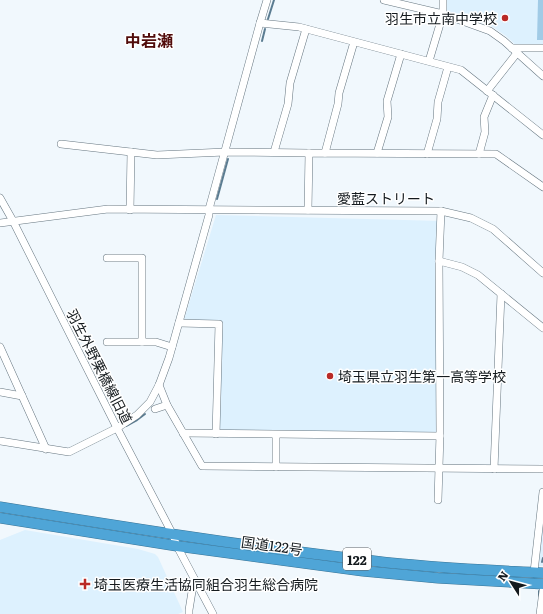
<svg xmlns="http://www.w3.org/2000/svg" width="543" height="614" font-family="Literata,'Noto Sans JP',serif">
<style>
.built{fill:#ddf1fe}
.green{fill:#a1cbe6}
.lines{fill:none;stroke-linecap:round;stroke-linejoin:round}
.stream{stroke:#5b7c91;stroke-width:2}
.minor-casing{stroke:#667680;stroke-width:8}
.highway-casing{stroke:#3a7496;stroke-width:11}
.minor{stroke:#fff;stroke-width:7}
.highway{stroke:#4fa5d7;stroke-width:10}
.poi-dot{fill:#b92a27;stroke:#fff;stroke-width:1.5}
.labels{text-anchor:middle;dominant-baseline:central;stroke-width:3;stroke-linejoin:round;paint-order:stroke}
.shield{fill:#fff;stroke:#5a5f62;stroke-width:1}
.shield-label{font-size:13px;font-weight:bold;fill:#141a1e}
.poi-label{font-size:14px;fill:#141a1e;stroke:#fff;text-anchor:start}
.street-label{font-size:14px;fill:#141a1e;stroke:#fff}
.quarter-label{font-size:16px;font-weight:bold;fill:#510c0b;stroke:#fff}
</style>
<rect width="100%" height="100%" fill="#f1f8fd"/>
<!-- built -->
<g class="built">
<polygon points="445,0 543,0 543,48 520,49 506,36 490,25 445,11"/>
<polygon points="216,215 442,221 438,436 219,432 222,321 184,320"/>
<polygon points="543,499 543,566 535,566"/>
<polygon points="25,530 138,549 155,554 158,557 183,612 178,614 0,614 0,540"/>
</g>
<!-- green -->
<polygon class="green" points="538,0 543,0 543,40 537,40"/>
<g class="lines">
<!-- stream -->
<g class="stream">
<polyline points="268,19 274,0"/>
<polyline points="262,41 265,29"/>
<polyline points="217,199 228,159"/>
<polyline points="126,426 137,420 145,414"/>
<polyline points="542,562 543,558"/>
<polyline points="539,596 539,591"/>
</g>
<defs>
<g id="minor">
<polyline points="384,0 443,14 490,31 504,41 543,76"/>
<polyline points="260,23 299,27 461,70 543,135"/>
<polyline points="512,48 543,48"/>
<polyline points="429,61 443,14 443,0"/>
<polyline points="487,91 517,53"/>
<polyline points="61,144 157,155 225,152 309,153"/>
<polyline points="274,152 288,104 290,83 306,29"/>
<polyline points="325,153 338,104 339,93 354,42"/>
<polyline points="377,153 388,117 387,101 401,54"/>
<polyline points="427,154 437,119 438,102 448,67"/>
<polyline points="479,154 485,132 484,117 493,95"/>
<polyline points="0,198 13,221 117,428 173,535 177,546 213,614"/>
<polyline points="130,210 131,152"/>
<polyline points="308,210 309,153 496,154 543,187"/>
<polyline points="0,223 108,209 441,211 471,218 493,229 543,273"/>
<polyline points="439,261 462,267 478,275 543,328"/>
<polyline points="179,323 219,324 216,434"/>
<polyline points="107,342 142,342 142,258 107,258"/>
<polyline points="142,342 156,342 172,347"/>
<polyline points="0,347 46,449"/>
<polyline points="159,385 167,405"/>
<polyline points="0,392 22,396"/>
<polyline points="155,409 167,405 202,466 543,469"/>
<polyline points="183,433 440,436"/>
<polyline points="0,441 69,452 117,428 137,415 150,402 159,385 169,358 209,215 209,209 260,23 267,0"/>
<polyline points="276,467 276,435"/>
<polyline points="494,469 501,294"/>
<polyline points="438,500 440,434 439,261 441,211"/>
<polyline points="534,572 543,492"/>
<polyline points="189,614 189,610 194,579"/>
<polyline points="540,614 543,591"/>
</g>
<g id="highway">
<path d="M 0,507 C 124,527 249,547 374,561 C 430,568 487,570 543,573"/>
<polyline points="0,518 177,546 363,571 438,578 543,584"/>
</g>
</defs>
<!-- minor casing -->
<use href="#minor" class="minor-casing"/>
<!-- highway casing -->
<use href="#highway" class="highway-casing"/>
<!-- minor -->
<use href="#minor" class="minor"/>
<!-- highway -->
<use href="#highway" class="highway"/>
</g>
<!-- markers -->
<g class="poi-dot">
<circle cx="505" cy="18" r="4"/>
<circle cx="330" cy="376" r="4"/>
<path d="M83 578h4v4h4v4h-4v4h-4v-4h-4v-4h4z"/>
</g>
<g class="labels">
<!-- shield labels -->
<rect class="shield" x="343" y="548" width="28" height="22" rx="3"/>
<g class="shield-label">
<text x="357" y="559">122</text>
</g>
<!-- poi labels -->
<g class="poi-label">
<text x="497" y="18" text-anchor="end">羽生市立南中学校</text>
<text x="338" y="376">埼玉県立羽生第一高等学校</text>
<text x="94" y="584">埼玉医療生活協同組合羽生総合病院</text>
</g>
<!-- street labels -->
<g class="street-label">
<text x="386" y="198">愛藍ストリート</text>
<text transform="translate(100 366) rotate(63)">羽生外野栗橋線旧道</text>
<text transform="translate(272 545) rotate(8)">国道122号</text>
</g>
<!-- quarter labels -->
<g class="quarter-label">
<text x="149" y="40">中岩瀬</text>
</g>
</g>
<!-- north arrow -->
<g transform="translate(511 582) rotate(306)" stroke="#ffffff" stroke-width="3" paint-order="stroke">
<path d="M0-3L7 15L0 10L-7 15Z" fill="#141a1e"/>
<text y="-6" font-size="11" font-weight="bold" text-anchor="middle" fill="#141a1e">N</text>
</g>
</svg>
